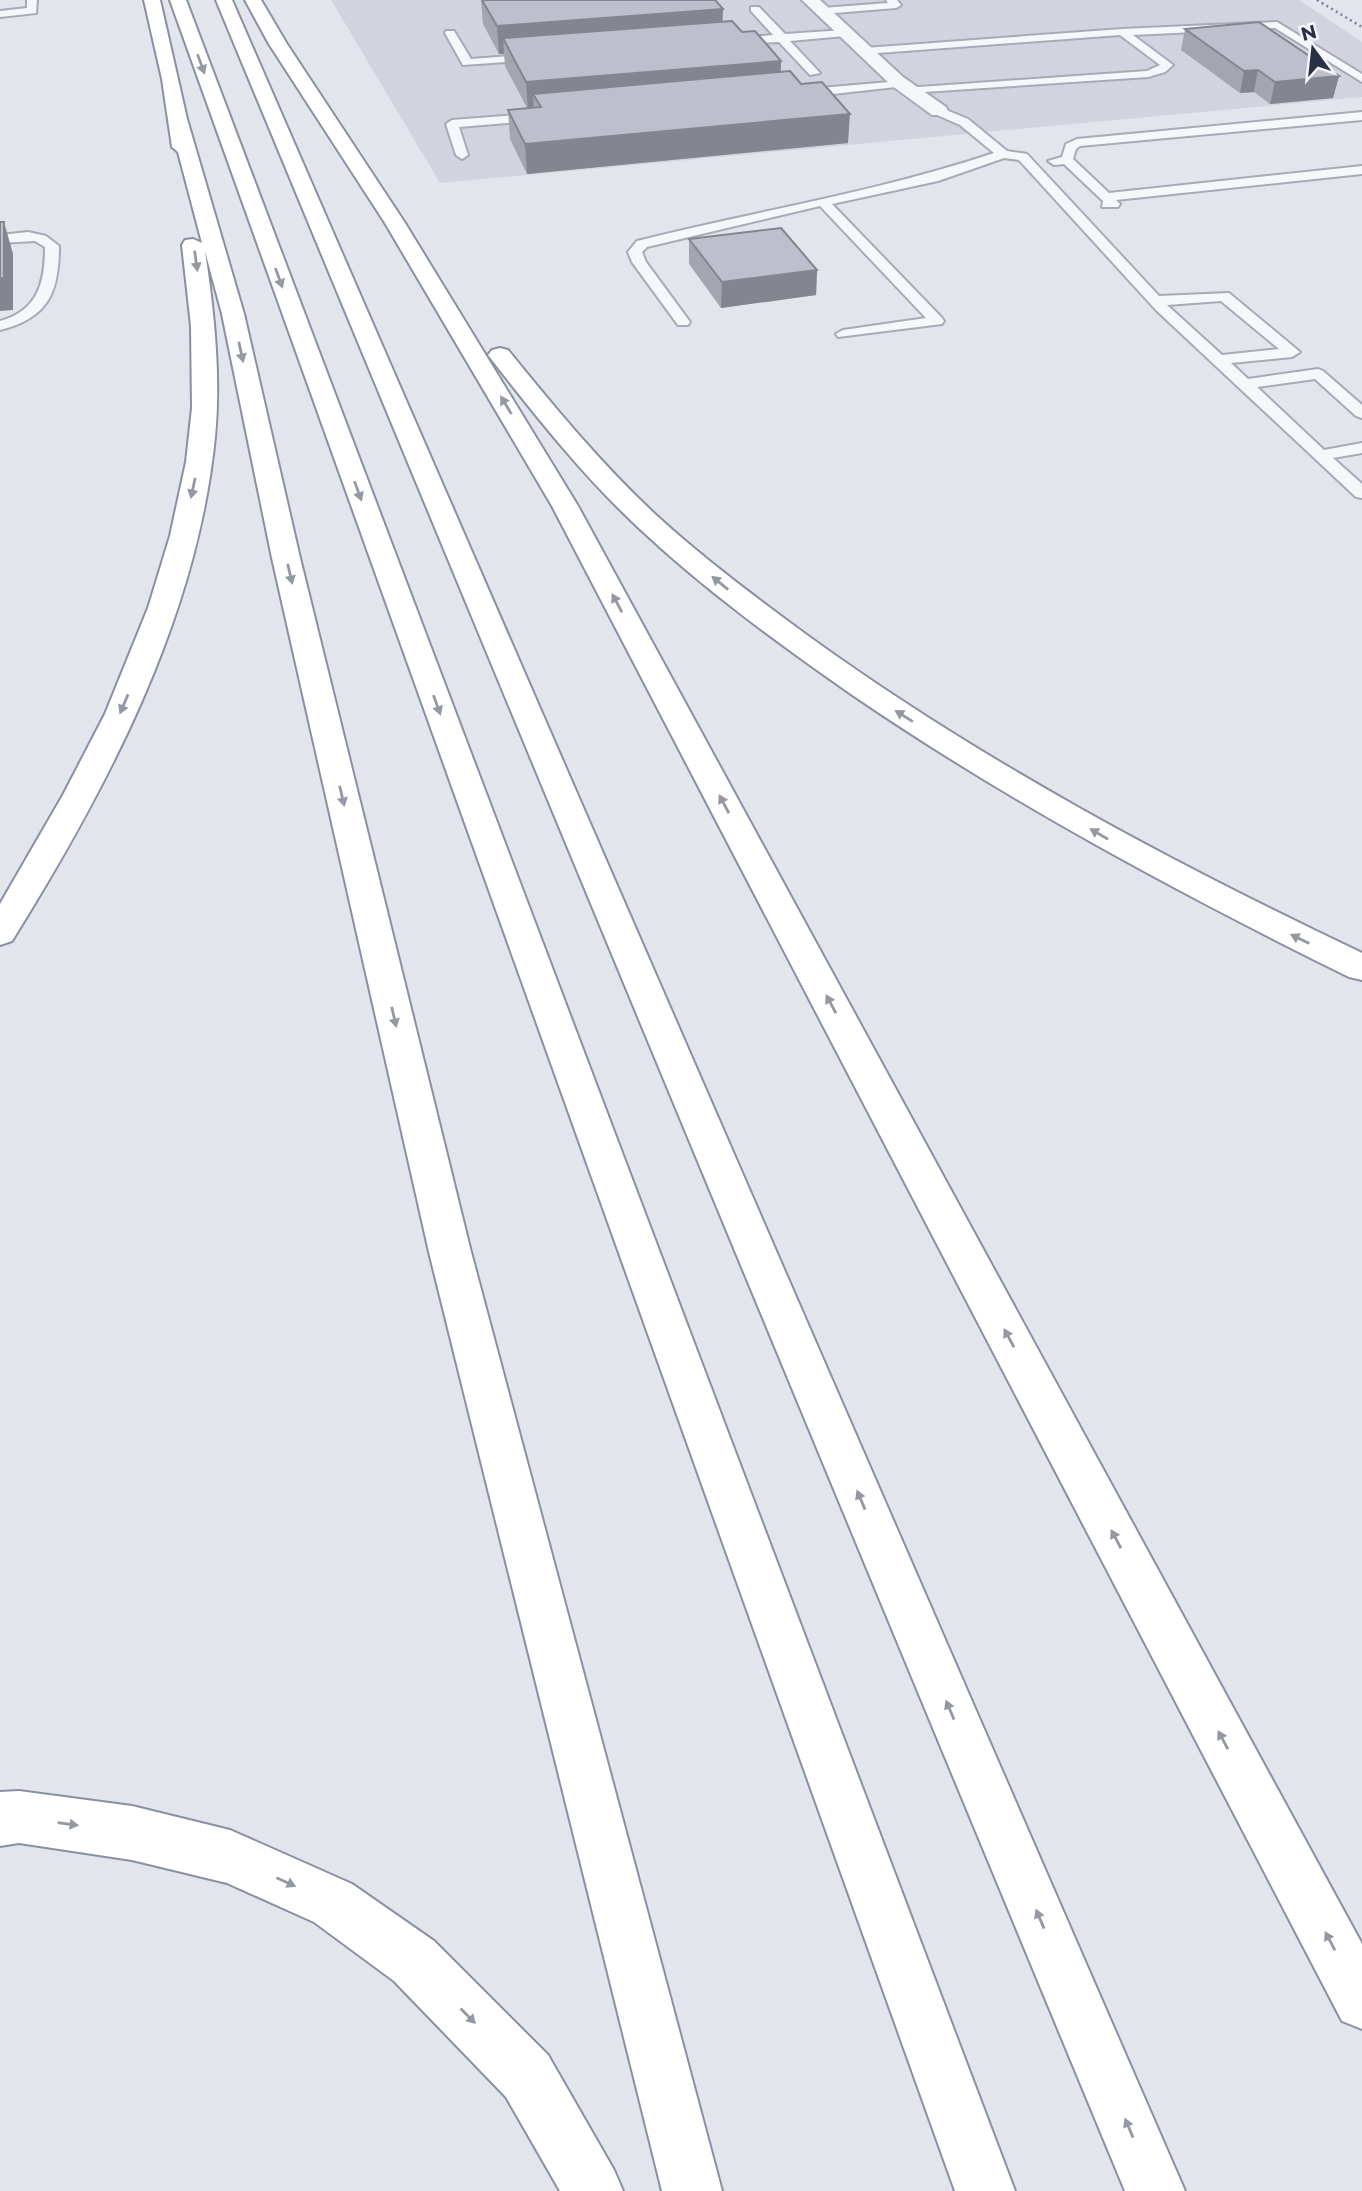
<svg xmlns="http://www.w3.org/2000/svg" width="1362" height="2191" font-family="Montserrat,sans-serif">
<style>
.built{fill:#d1d4de}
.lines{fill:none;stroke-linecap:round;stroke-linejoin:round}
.service-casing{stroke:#a7abb7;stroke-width:4}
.minor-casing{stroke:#a7abb7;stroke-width:4}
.motorway-casing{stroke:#8990a3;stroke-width:4}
.service{fill:#f6f7fa;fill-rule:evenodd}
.minor{fill:#f6f7fa;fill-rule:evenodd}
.motorway{fill:#fff;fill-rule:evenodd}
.rail{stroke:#7b8296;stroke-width:2.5;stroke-dasharray:2 3.5;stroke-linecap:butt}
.wall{fill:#a3a5af}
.shaded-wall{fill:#84868f}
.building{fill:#bdc0cc;stroke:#84868f;stroke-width:2}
.oneway{fill:#9498a2}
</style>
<rect width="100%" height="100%" fill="#e3e5ec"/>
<!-- built -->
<polygon class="built" points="331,0 1299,0 1362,42 1362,97 440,183"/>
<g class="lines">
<defs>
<g id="service">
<polygon points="27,0 37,0 36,13 0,17 0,11 27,8"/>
<polygon points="886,0 897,0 901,5 896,8 822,14 817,11 822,8 888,3"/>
<polygon points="751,7 759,7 785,34 845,30 850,33 845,36 790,41 820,73 810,75 779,42 727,44 725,42 731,39 773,35 751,11"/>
<polygon points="1277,22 1362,74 1362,82 1275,28 1133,35 1173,65 1165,72 1148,77 909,93 905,92 905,88 1147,71 1160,65 1120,35 865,54 859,51 865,48 1122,29"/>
<polygon points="446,31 454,31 471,59 538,54 544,57 538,60 463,65 445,33"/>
<polygon points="901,81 907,84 905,86 797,98 791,94 797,90"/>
<path d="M 939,107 L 968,119 L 1007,151 L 1027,154 L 1159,296 L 1229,293 L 1300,352 L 1292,357 L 1231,363 L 1248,379 L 1318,369 L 1323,371 L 1362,405 L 1362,418 L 1356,416 L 1315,379 L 1257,387 L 1324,450 L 1362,443 L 1362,453 L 1333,458 L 1362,484 L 1362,498 L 1356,497 L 1156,310 L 1019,160 L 1004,158 L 938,181 L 832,204 L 942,318 L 944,321 L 942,324 L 838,337 L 836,334 L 843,330 L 926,318 L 820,206 L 647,247 L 642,252 L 646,262 L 690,322 L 688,325 L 678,325 L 632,262 L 628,252 L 637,241 C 756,211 878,192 994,153 L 960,125 L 935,114 L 935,108 ZM 1221,301 L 1279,349 L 1222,355 L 1167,305 Z"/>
<polygon points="1362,112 1362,120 1080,146 1076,149 1073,159 1109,193 1362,166 1362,174 1116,200 1120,204 1118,207 1102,207 1103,201 1064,164 1054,165 1048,161 1062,157 1066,144 1077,139"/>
<polygon points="541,113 545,114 545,120 459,127 468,155 462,159 456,155 446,124 452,120"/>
<path d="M 28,232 L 46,236 L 59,246 C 59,293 48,318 0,330 L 0,321 C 38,311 45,282 45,247 L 35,241 L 0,243 L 0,235 Z"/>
</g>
<polygon id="minor" points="802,0 820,0 903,77 946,107 948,111 946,115 932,115 891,85"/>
<g id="motorway">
<path d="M 144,0 L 160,0 L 187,119 L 244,314 L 300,558 L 471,1252 L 722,2191 L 662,2191 L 429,1252 L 272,558 L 222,314 L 205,251 C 214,312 221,375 215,437 C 197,619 107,788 12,941 L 0,945 L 0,904 L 63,795 L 105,714 L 148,608 L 170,536 L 186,462 L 192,408 L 191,326 L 182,245 L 185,240 L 193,239 L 202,243 L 178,152 L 172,147 L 162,79 Z"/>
<polygon points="170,0 186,0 1015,2191 955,2191"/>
<polygon points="216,0 232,0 1185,2191 1125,2191"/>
<polygon points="245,0 261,0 287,44 405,223 578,506 1362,1944 1362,2029 1342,2021 552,506 385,223 269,44"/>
<path d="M 500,348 L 508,350 C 555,408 602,465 657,516 C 705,560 758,599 811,638 C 983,762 1171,862 1362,953 L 1362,980 L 1349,977 C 1177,892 1009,802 851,694 C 778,643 705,590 640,529 C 585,478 538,419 492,360 L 488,355 L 492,350 Z"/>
<polygon points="19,1791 132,1806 230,1830 352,1884 434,1941 548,2055 614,2170 623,2191 560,2191 506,2097 394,1981 314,1922 227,1883 132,1860 19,1843 0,1846 0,1792"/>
</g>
</defs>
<!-- service casing -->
<use href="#service" class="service-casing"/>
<!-- minor casing -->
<use href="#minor" class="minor-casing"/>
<!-- motorway casing -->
<use href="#motorway" class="motorway-casing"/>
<!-- service -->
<use href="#service" class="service"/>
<!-- minor -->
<use href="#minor" class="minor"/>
<!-- motorway -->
<use href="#motorway" class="motorway"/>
<!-- rail -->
<polyline class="rail" points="1317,0 1362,27"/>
</g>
<!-- wall -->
<g class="wall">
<polygon points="481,0 715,0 723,21 742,32 781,61 780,72 848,143 527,174 510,139 508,110 527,108 505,66 504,54 499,54 483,24"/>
<polygon points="1185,29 1339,76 1333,98 1270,104 1254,92 1240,93 1181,50"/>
<polygon points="689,239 817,270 816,295 721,308 689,264"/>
</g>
<!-- shaded-wall -->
<g class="shaded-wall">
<polygon points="723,9 722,36 503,38 504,54 499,54 497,26"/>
<polygon points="781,61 780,89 541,107 533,94 534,110 528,111 526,82"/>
<polygon points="1258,70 1254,92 1240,93 1244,71"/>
<polygon points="1339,76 1333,98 1270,104 1275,82"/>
<polygon points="850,114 848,143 527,174 525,144"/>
<polygon points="4,222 13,254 13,310 0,311 0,278"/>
<polygon points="817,270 816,295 721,308 722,282"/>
</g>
<!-- building -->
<g class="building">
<polygon points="482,0 715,0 723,9 497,26"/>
<polygon points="732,21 742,32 755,31 781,61 526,82 503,38"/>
<polygon points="1259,22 1339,76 1275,82 1258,70 1244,71 1185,29"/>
<polygon points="790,71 801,84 822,82 850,114 525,144 508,110 541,107 533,94"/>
<rect x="0" y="222" width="4" height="56"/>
<polygon points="781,228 817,270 722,282 689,239"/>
</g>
<!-- one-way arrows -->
<defs><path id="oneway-solid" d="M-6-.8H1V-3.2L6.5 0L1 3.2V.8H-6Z" transform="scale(1.75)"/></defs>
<g class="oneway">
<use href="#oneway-solid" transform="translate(201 64) rotate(70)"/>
<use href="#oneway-solid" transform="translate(196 261) rotate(82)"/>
<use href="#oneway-solid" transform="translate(279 278) rotate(70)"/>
<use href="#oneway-solid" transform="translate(241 352) rotate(78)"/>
<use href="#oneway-solid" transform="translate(506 405) rotate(-121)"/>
<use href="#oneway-solid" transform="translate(193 488) rotate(102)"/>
<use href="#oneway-solid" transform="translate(358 491) rotate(70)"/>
<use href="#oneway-solid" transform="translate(290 574) rotate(77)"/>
<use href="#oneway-solid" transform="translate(720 583) rotate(-141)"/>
<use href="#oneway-solid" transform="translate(617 603) rotate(-118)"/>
<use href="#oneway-solid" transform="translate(124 704) rotate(113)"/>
<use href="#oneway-solid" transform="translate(437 705) rotate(70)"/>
<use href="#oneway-solid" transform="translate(904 716) rotate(-148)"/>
<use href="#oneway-solid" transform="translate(342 796) rotate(77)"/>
<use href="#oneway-solid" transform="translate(724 804) rotate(-118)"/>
<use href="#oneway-solid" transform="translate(1099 834) rotate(-150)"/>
<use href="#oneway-solid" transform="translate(1300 939) rotate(-154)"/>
<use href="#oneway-solid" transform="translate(831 1004) rotate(-118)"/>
<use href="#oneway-solid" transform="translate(394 1017) rotate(77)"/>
<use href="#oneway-solid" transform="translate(1009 1338) rotate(-118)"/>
<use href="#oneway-solid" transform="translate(861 1500) rotate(-113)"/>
<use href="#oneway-solid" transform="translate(1116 1539) rotate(-118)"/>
<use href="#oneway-solid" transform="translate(950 1710) rotate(-113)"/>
<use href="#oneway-solid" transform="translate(1223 1740) rotate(-118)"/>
<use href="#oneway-solid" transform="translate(68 1824) rotate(8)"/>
<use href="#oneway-solid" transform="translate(286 1882) rotate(24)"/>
<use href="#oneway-solid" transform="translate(1040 1919) rotate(-113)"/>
<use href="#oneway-solid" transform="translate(1330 1941) rotate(-118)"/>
<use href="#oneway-solid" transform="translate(468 2016) rotate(45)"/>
<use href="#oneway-solid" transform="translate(1129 2128) rotate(-113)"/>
</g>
<!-- north arrow -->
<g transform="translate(1313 49) rotate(345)" stroke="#f3f5f9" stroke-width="5" paint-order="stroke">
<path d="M0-5L12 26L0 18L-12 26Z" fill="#293045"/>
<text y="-10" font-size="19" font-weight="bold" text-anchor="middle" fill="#293045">N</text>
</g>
</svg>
